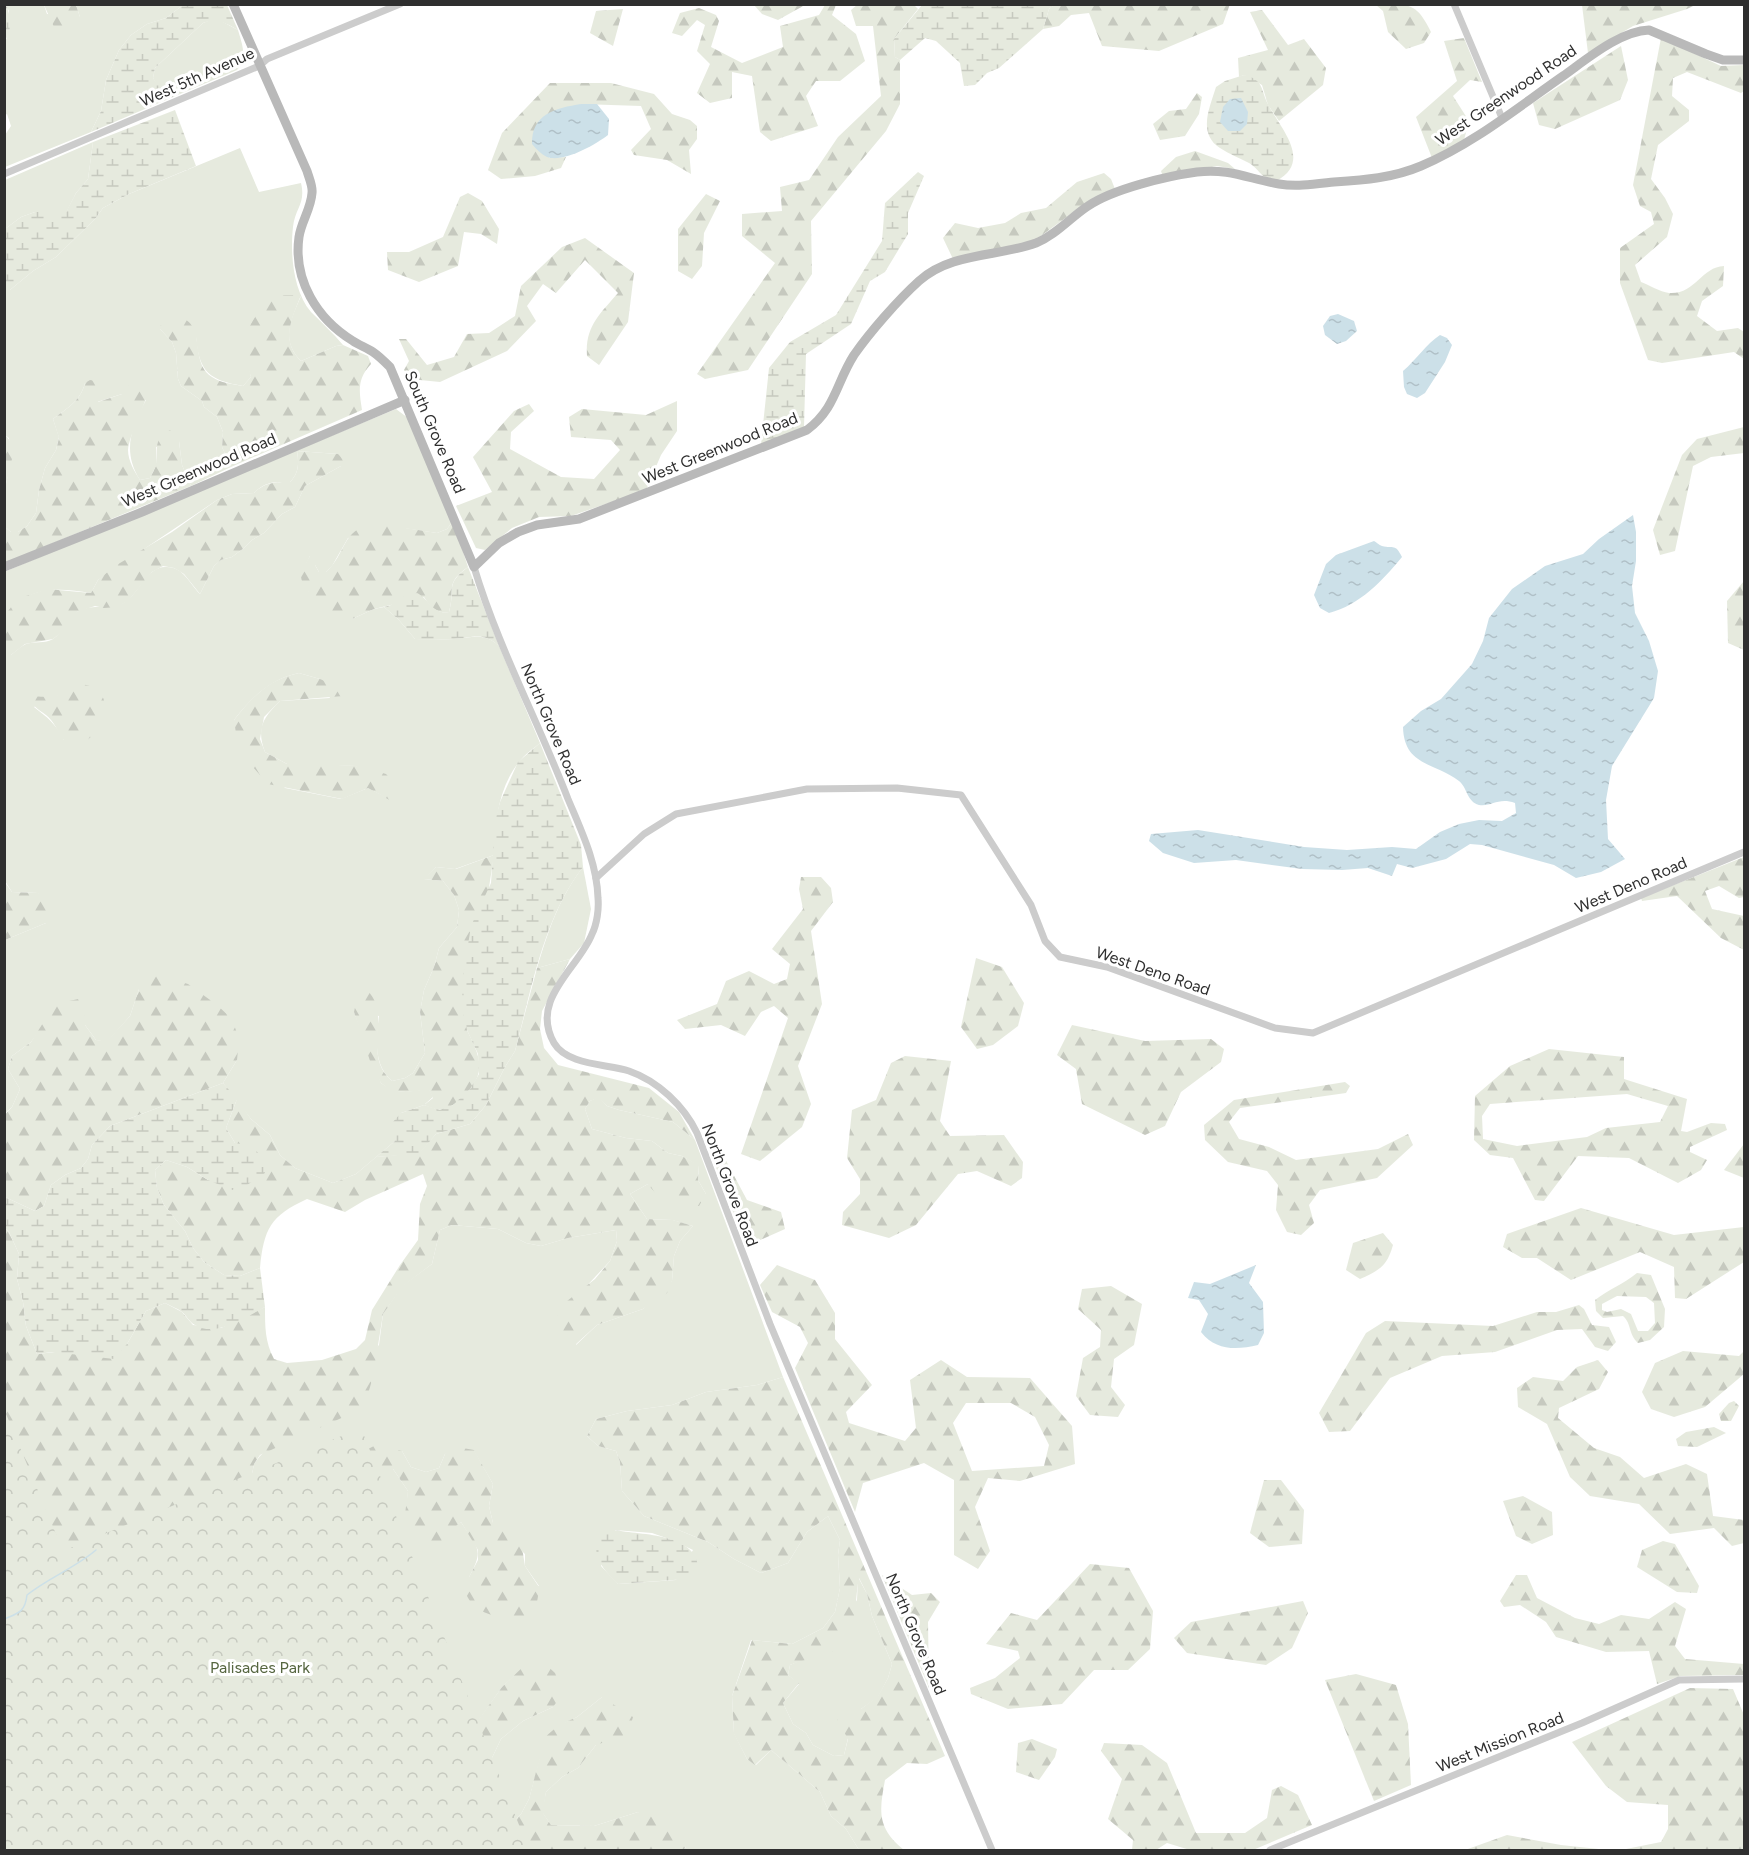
<svg xmlns="http://www.w3.org/2000/svg" width="1749" height="1855" font-family="Figtree,sans-serif">
<style>
.grass{fill:#e6eade;fill-rule:evenodd}
.forest{fill:url(#forest-firs);fill-rule:evenodd}
.wetland{fill:url(#wetland-marsh)}
.park{fill:url(#park-crowns)}
.water{fill:url(#water-ripples)}
.lines{fill:none;stroke-linecap:round;stroke-linejoin:round}
.stream{stroke:#cce0e8;stroke-width:1.5}
.street{stroke:#ccc;stroke-width:7}
.secondary{stroke:#b9b9b9;stroke-width:9}
.labels{text-anchor:middle;dominant-baseline:central;stroke-width:6;stroke-linejoin:round;paint-order:stroke}
.street-label{font-size:16px;fill:#2f2f2f;stroke:#fff}
.park-label{font-size:16px;fill:#566640;stroke:#fff}
</style>
<defs>
<pattern id="forest-firs" width="22" height="20" patternUnits="userSpaceOnUse" patternTransform="scale(1.5)"><rect width="22" height="20" fill="#e6eade"/><path d="M5 1l3.5 6h-7zM16 11l3.5 6h-7z" fill="#c6c9bf"/></pattern>
<pattern id="wetland-marsh" width="20" height="14" patternUnits="userSpaceOnUse" patternTransform="scale(1.5)"><rect width="20" height="14" fill="#e6eade"/><path d="M1 5h8M5 5V1M11 12h8M15 12V8" fill="none" stroke="#c6c9bf"/></pattern>
<pattern id="park-crowns" width="20" height="18" patternUnits="userSpaceOnUse" patternTransform="scale(1.5)"><rect width="20" height="18" fill="#e6eade"/><path d="M2 6a3 3 0 1 1 6 0M12 15a3 3 0 1 1 6 0" fill="none" stroke="#c6c9bf"/></pattern>
<pattern id="water-ripples" width="26" height="14" patternUnits="userSpaceOnUse" patternTransform="scale(1.5)"><rect width="26" height="14" fill="#cce0e8"/><path d="M2 4q2-2 4 0t4 0M15 11q2-2 4 0t4 0" fill="none" stroke="#b0c0c7"/></pattern>
</defs>
<rect width="100%" height="100%" fill="#fff"/>
<!-- grass -->
<g class="grass">
<polygon points="6,5 44,5 47,14 80,17 76,5 183,5 166,18 147,24 131,35 119,50 106,80 101,111 91,132 5,167 5,135 11,126 7,114 5,115 5,41 7,38 9,11"/>
<path d="M 211,20 L 221,21 L 238,30 C 242,44 248,58 237,70 L 180,94 L 171,85 L 156,83 L 153,78 L 155,68 L 203,23 Z"/>
<polygon points="93,142 88,179 76,193 66,213 35,212 21,217 5,229 5,180"/>
<path d="M 240,148 L 259,192 L 301,183 C 306,204 295,208 293,227 C 290,253 293,291 311,312 C 322,323 333,333 343,345 L 336,346 L 301,361 C 280,340 291,319 301,296 L 244,345 L 251,377 L 243,386 C 210,380 199,373 196,337 L 160,329 L 172,342 L 176,353 L 178,379 L 181,386 L 202,401 L 204,407 L 217,417 L 223,432 L 222,447 L 231,467 L 191,486 L 182,465 L 179,441 L 156,447 L 156,466 L 150,478 L 140,480 C 122,451 131,428 146,400 L 122,394 L 97,402 L 85,383 C 80,402 67,408 53,419 L 59,437 L 56,450 L 45,468 L 39,490 L 36,513 L 27,526 L 18,532 L 11,532 L 4,526 L 5,489 L 11,460 L 9,438 L 5,435 L 4,290 L 10,290 L 33,271 L 56,257 L 95,219 L 103,208 L 129,194 Z"/>
<path d="M 396,409 L 408,418 L 453,521 L 447,529 L 437,533 L 403,528 L 348,538 L 332,566 L 326,572 L 319,572 L 310,556 L 301,575 L 309,592 L 315,599 L 352,619 L 374,609 L 384,607 L 398,619 L 415,639 C 428,639 441,640 454,639 C 472,638 484,632 499,646 L 540,743 C 533,749 525,754 519,762 C 498,788 495,823 494,855 L 455,869 L 436,867 L 424,879 L 443,881 L 454,895 L 459,910 L 457,927 L 439,948 L 434,967 L 424,990 L 420,1012 L 425,1053 L 413,1073 L 405,1078 L 392,1081 C 373,1065 376,1038 379,1016 L 354,1012 L 381,1083 C 398,1096 409,1091 429,1089 L 433,1097 L 424,1105 L 401,1113 L 395,1141 L 356,1174 L 333,1183 L 295,1168 L 280,1155 L 270,1135 L 251,1119 L 223,1083 L 237,1060 L 139,989 L 130,1016 L 107,1042 L 96,1040 L 85,1025 L 43,1026 L 31,1042 L 12,1056 L 8,1069 L 20,1089 L 12,1107 L 4,1114 L 5,940 L 46,923 L 38,893 L 12,892 L 5,881 L 5,655 L 11,655 C 15,652 21,646 26,644 C 34,641 45,644 53,639 C 63,633 67,618 77,612 C 93,602 110,612 125,602 C 139,593 147,567 165,567 C 183,566 189,583 200,594 L 214,566 L 221,560 L 232,557 L 244,548 L 252,540 L 264,533 L 282,514 L 295,507 L 305,486 L 341,466 L 338,454 L 297,451 C 299,463 299,473 290,482 C 274,482 266,481 254,493 L 232,494 L 217,500 L 98,580 L 91,593 C 57,587 27,586 5,616 L 4,572 ZM 299,673 L 320,679 L 330,698 L 280,701 C 263,718 256,728 265,752 L 287,764 L 356,766 L 395,802 L 368,788 L 341,799 L 285,788 L 234,720 C 252,697 270,679 299,673 ZM 60,695 L 64,740 C 56,724 47,717 34,707 L 49,699 Z"/>
<path d="M 583,867 L 591,909 L 584,943 L 570,959 L 537,968 C 548,931 559,898 583,867 Z"/>
<path d="M 598,1097 L 607,1106 L 619,1110 L 673,1122 L 695,1140 L 783,1377 L 757,1385 L 706,1392 L 672,1405 L 627,1411 L 596,1419 L 587,1436 L 598,1446 L 616,1451 L 620,1462 L 622,1491 L 644,1516 L 708,1542 L 734,1559 L 761,1573 L 788,1563 L 807,1532 L 828,1516 L 840,1540 L 838,1555 L 840,1588 L 835,1612 L 823,1628 L 792,1644 L 751,1640 L 732,1696 L 734,1733 L 747,1759 L 756,1765 L 771,1750 L 820,1792 L 831,1816 L 846,1829 L 859,1850 L 683,1850 L 686,1847 L 638,1812 L 594,1826 L 551,1825 L 542,1812 L 546,1792 L 562,1777 L 578,1768 L 596,1745 L 602,1697 L 577,1717 L 559,1726 L 546,1737 L 529,1799 L 521,1814 L 506,1828 L 481,1781 L 501,1739 L 523,1721 L 553,1707 L 514,1676 L 502,1687 L 467,1737 L 140,1850 L 244,1516 L 254,1464 L 260,1456 L 379,1345 L 383,1314 L 402,1286 L 432,1264 L 440,1230 L 452,1225 L 498,1229 L 526,1243 L 541,1246 L 568,1238 L 616,1230 L 617,1241 L 610,1261 L 581,1292 L 576,1345 L 597,1325 L 643,1309 L 672,1281 L 674,1256 L 680,1241 L 693,1226 L 672,1220 L 647,1219 L 630,1194 L 648,1184 L 706,1194 L 698,1180 L 699,1166 L 682,1156 L 668,1153 L 652,1141 L 626,1138 L 592,1129 L 585,1109 L 590,1101 ZM 402,1451 L 411,1467 L 426,1472 L 439,1468 L 445,1454 L 474,1451 L 493,1484 L 489,1506 L 493,1523 L 525,1554 L 525,1566 L 539,1586 L 469,1577 C 485,1548 477,1548 461,1522 L 455,1526 L 407,1506 L 408,1491 L 393,1469 ZM 615,1530 L 652,1533 L 672,1540 L 693,1550 L 676,1580 L 618,1584 L 601,1566 Z"/>
<polygon points="858,1577 867,1594 872,1616 892,1664 888,1678 878,1697 861,1709 848,1738 844,1755 834,1756 813,1745 806,1733 793,1724 783,1703 799,1684 788,1675 790,1665 799,1661 818,1657 857,1600"/>
</g>
<!-- forest -->
<g class="forest">
<polygon points="1230,4 1223,24 1159,51 1102,46 1089,13 1071,15 1059,26 1043,29 1049,9 1054,5"/>
<polygon points="44,5 76,5 80,17 77,28 65,32 54,27"/>
<polygon points="754,5 805,5 778,20 762,14"/>
<polygon points="825,5 836,5 832,15 856,34 865,61 840,81 816,81 806,96 818,126 771,141 760,132 752,76 732,72 732,98 710,103 697,93 710,64 697,51 705,25 697,20 682,36 672,33 680,13 699,8 716,15 719,21 711,47 742,63 783,47 780,26 819,15"/>
<polygon points="857,5 914,5 918,9 894,39 895,57 900,60 900,104 886,131 811,221 812,274 748,370 705,379 697,374 775,263 742,236 742,214 782,211 780,187 809,180 838,137 881,96 873,26 856,26 851,10"/>
<path d="M 1376,5 C 1408,4 1416,1 1431,32 L 1424,43 L 1406,49 L 1388,32 L 1383,11 Z"/>
<polygon points="1582,5 1695,5 1687,9 1633,26 1588,53"/>
<polygon points="623,9 613,46 590,33 596,11"/>
<polygon points="1262,10 1288,45 1304,39 1326,68 1323,85 1279,121 1268,105 1262,85 1244,75 1239,77 1238,58 1268,50 1250,12"/>
<polygon points="1464,38 1482,82 1470,80 1453,96 1469,121 1464,140 1432,158 1416,117 1457,81 1444,41"/>
<path d="M 1661,38 L 1721,66 L 1744,65 L 1744,91 L 1741,93 L 1687,72 L 1673,78 L 1672,96 L 1689,110 L 1689,121 L 1658,145 L 1651,179 L 1665,198 L 1673,214 L 1667,237 L 1635,265 L 1641,282 C 1649,285 1660,292 1669,293 C 1695,295 1701,267 1724,266 L 1723,286 L 1702,301 L 1697,316 L 1717,331 L 1738,328 L 1744,332 L 1744,359 L 1734,352 L 1662,363 L 1648,360 L 1620,283 L 1620,248 L 1654,224 L 1651,212 L 1640,206 L 1633,185 Z"/>
<polygon points="1621,46 1628,80 1620,100 1555,129 1539,125 1533,103"/>
<polygon points="550,83 611,83 654,94 672,114 690,120 697,126 697,139 689,150 691,174 667,160 634,155 631,150 651,129 641,106 581,104 549,158 566,157 561,168 535,176 501,179 488,170 502,133"/>
<polygon points="1197,93 1202,97 1199,114 1185,136 1160,140 1153,124 1169,111 1186,109"/>
<polygon points="1195,151 1228,163 1235,169 1217,166 1163,177 1161,171 1176,157"/>
<polygon points="1104,173 1111,179 1115,189 1093,198 1038,238 1014,247 953,259 943,238 955,223 978,228 1005,223 1021,213 1046,208 1077,182"/>
<polygon points="468,193 482,201 499,229 497,244 481,234 464,232 458,266 419,282 388,270 387,252 409,252 443,237 460,197"/>
<polygon points="706,194 720,201 704,233 702,266 692,279 678,271 678,229"/>
<path d="M 585,238 L 634,273 L 628,322 L 599,365 L 587,356 C 585,326 600,314 618,293 L 585,260 L 556,293 L 543,284 L 527,306 L 536,321 L 507,351 L 440,382 L 410,379 L 404,370 L 409,361 L 399,339 L 406,339 L 427,365 L 454,357 L 467,334 L 489,333 L 515,316 L 521,286 L 562,247 Z"/>
<path d="M 285,295 L 301,295 C 292,319 280,340 301,361 L 336,346 L 343,345 L 368,356 L 371,364 C 357,379 359,391 362,410 L 231,467 L 222,447 L 223,432 L 217,417 L 204,407 L 202,401 L 181,386 L 178,379 L 176,353 L 172,342 L 160,329 L 162,320 L 177,315 C 182,318 189,320 192,326 C 201,341 194,366 212,377 C 221,383 232,384 243,386 L 251,377 C 248,367 243,354 244,344 C 247,324 265,297 285,295 Z"/>
<path d="M 143,379 C 144,382 147,384 148,387 C 150,397 129,434 128,450 C 128,461 135,472 140,480 L 150,478 C 152,474 155,469 156,464 C 158,447 153,440 170,430 L 179,441 L 182,465 L 191,486 L 5,563 L 4,526 L 11,532 L 18,532 L 27,526 L 36,513 L 39,490 L 45,468 L 56,450 L 59,438 L 53,419 C 67,408 80,402 85,383 L 90,380 L 96,381 L 100,390 L 98,402 L 122,394 L 131,382 Z"/>
<polygon points="677,401 677,431 661,455 646,490 571,516 539,517 512,528 485,550 476,548 456,506 492,492 473,457 514,411 529,404 534,411 511,432 510,449 561,477 594,479 620,450 611,440 571,437 569,417 582,409 646,415"/>
<polygon points="1744,427 1744,453 1711,457 1693,466 1675,551 1660,555 1653,530 1682,455 1697,439"/>
<path d="M 5,435 C 20,448 8,472 5,489 Z"/>
<path d="M 297,451 L 338,454 L 345,461 L 341,466 L 305,486 L 295,507 L 282,514 L 264,533 L 252,540 L 244,548 L 232,557 L 221,560 L 214,566 L 200,594 L 184,574 L 174,568 L 163,566 L 152,572 L 128,601 L 117,607 L 104,608 L 95,606 L 77,612 L 76,618 L 68,627 L 53,639 L 25,644 L 11,655 L 5,655 L 4,616 L 12,606 L 23,597 L 47,589 L 91,593 L 98,580 L 115,566 L 172,532 L 217,500 L 232,494 L 254,493 C 265,482 275,482 290,482 C 299,473 299,463 297,451 Z"/>
<path d="M 453,521 L 468,567 C 444,584 456,588 449,612 C 437,614 430,607 424,597 L 374,609 L 352,619 L 337,620 C 326,612 299,587 301,574 C 303,568 307,561 310,556 L 317,556 L 315,565 L 319,572 L 326,572 C 347,553 340,531 374,523 L 437,533 L 447,529 Z"/>
<polygon points="1744,581 1744,650 1728,643 1727,601"/>
<path d="M 299,673 L 320,679 L 356,695 L 280,701 L 264,717 L 260,739 L 265,752 L 287,764 L 320,764 L 356,766 L 369,769 L 386,774 L 396,785 L 395,803 L 368,788 L 342,799 L 268,784 L 244,757 L 237,740 L 234,720 C 252,697 269,679 299,673 Z"/>
<path d="M 80,684 C 134,689 87,766 63,739 C 59,734 56,726 51,720 C 45,712 36,711 31,701 L 35,696 C 57,699 61,694 80,684 Z"/>
<path d="M 494,855 L 467,1030 C 473,1043 483,1060 478,1075 C 474,1088 456,1107 442,1110 C 437,1110 429,1107 424,1105 L 433,1098 L 429,1090 L 406,1092 L 391,1091 L 381,1083 L 372,1067 L 354,1012 L 358,994 L 367,990 C 393,1016 361,1055 392,1081 L 405,1078 L 413,1073 L 425,1053 L 420,1012 L 424,990 L 434,967 L 439,948 L 457,927 L 459,910 L 454,895 L 443,881 L 423,879 L 436,867 L 456,869 Z"/>
<polygon points="1744,857 1744,897 1739,898 1719,886 1705,891 1712,909 1744,916 1744,950 1721,938 1677,896 1642,901 1641,898"/>
<polygon points="801,877 821,877 831,888 833,902 811,931 822,1004 798,1066 811,1104 802,1127 760,1161 741,1154 788,1018 774,1006 761,1012 745,1036 721,1025 685,1029 677,1020 717,1004 726,981 749,971 774,984 787,979 790,964 772,949 803,909 799,889"/>
<polygon points="4,881 12,892 38,893 58,908 46,923 5,940"/>
<polygon points="976,958 1002,967 1024,1003 1018,1026 993,1045 977,1049 961,1027"/>
<path d="M 570,959 L 542,1011 L 540,1029 L 544,1048 L 558,1065 L 649,1088 L 679,1112 L 695,1140 L 673,1122 L 619,1110 L 607,1106 L 598,1098 L 590,1101 L 585,1109 L 592,1129 L 626,1138 L 652,1141 L 668,1153 L 682,1156 L 699,1165 L 698,1180 L 706,1194 L 699,1206 C 674,1203 663,1205 648,1184 L 630,1194 L 647,1219 L 673,1220 L 693,1226 L 680,1241 L 674,1256 L 672,1281 L 667,1293 L 643,1309 L 597,1325 L 575,1345 L 564,1345 L 557,1333 L 556,1319 L 562,1305 L 595,1279 L 610,1261 L 617,1241 L 616,1230 L 568,1238 L 541,1246 L 526,1243 L 498,1229 L 452,1225 L 440,1230 L 432,1264 L 403,1286 L 383,1314 L 373,1377 L 367,1397 L 359,1410 L 260,1455 L 254,1464 L 244,1516 L 5,1850 L 5,1228 L 9,1232 L 19,1254 L 17,1279 L 23,1302 L 26,1326 L 37,1354 L 127,1344 L 146,1311 L 165,1303 L 182,1312 L 193,1325 L 221,1328 L 265,1307 C 265,1327 265,1342 274,1359 L 287,1363 L 322,1360 L 356,1349 L 365,1340 L 372,1310 L 400,1265 L 418,1240 L 420,1204 L 427,1186 L 423,1174 L 365,1200 L 345,1212 L 307,1199 C 270,1216 264,1229 260,1268 L 240,1276 L 224,1275 L 204,1262 L 193,1248 L 185,1231 L 164,1205 L 157,1188 L 155,1170 L 166,1160 L 187,1167 L 208,1180 L 235,1143 L 226,1128 L 237,1099 L 251,1119 L 270,1135 L 280,1155 L 295,1168 L 333,1183 L 356,1174 L 376,1157 L 419,1153 L 436,1134 L 470,1124 L 486,1105 L 505,1067 L 515,1051 L 537,968 Z"/>
<polygon points="158,975 188,984 217,1005 232,1019 239,1039 237,1060 223,1083 110,1126 92,1145 88,1159 81,1168 65,1175 51,1185 44,1206 35,1211 5,1197 5,1114 12,1107 20,1089 8,1069 12,1056 31,1042 55,1004 83,998 85,1025 96,1040 107,1041 130,1016 139,989"/>
<polygon points="1072,1025 1145,1041 1211,1039 1224,1049 1221,1062 1181,1092 1165,1126 1145,1135 1082,1104 1076,1069 1057,1055"/>
<path d="M 1549,1049 L 1624,1057 L 1624,1079 L 1687,1099 L 1681,1131 L 1687,1132 L 1711,1123 L 1725,1124 L 1727,1130 L 1690,1147 L 1690,1152 L 1707,1160 L 1701,1170 L 1678,1183 L 1629,1158 L 1578,1156 L 1544,1201 L 1535,1200 L 1513,1158 L 1490,1155 L 1474,1140 L 1475,1096 L 1510,1066 ZM 1627,1094 L 1668,1106 L 1660,1122 L 1606,1128 L 1587,1137 L 1517,1146 L 1483,1139 L 1482,1116 L 1490,1104 Z"/>
<polygon points="905,1056 951,1061 940,1121 950,1136 1004,1135 1023,1162 1022,1178 1011,1186 977,1171 958,1174 916,1225 889,1238 842,1225 843,1212 860,1194 860,1179 847,1158 852,1110 876,1100 891,1063"/>
<polygon points="1345,1082 1350,1086 1346,1093 1240,1108 1229,1122 1239,1139 1269,1147 1296,1160 1378,1149 1408,1134 1413,1145 1377,1178 1320,1190 1309,1205 1314,1223 1301,1235 1287,1232 1276,1210 1278,1185 1267,1171 1228,1162 1205,1140 1204,1125 1234,1100"/>
<polygon points="706,1141 716,1142 747,1200 781,1212 785,1229 758,1241 738,1225"/>
<polygon points="1744,1144 1744,1178 1724,1170"/>
<polygon points="1581,1208 1674,1235 1744,1227 1744,1262 1686,1299 1675,1298 1674,1267 1640,1252 1571,1280 1537,1258 1522,1258 1503,1247 1507,1234"/>
<path d="M 1383,1233 L 1393,1245 C 1387,1266 1380,1270 1360,1279 L 1346,1270 L 1353,1243 Z"/>
<path d="M 777,1265 L 815,1280 L 835,1313 L 835,1339 L 872,1385 L 846,1412 L 849,1423 L 905,1441 L 916,1428 L 910,1380 L 941,1360 L 967,1377 L 1030,1378 L 1072,1426 L 1075,1464 L 1020,1481 L 988,1478 L 975,1507 L 990,1551 L 978,1569 L 954,1555 L 954,1480 L 924,1463 L 863,1483 L 855,1512 L 795,1368 L 808,1343 L 800,1327 L 772,1312 L 760,1285 ZM 966,1403 L 1011,1403 L 1035,1417 L 1049,1445 L 1044,1466 L 972,1471 L 953,1423 Z"/>
<path d="M 1637,1273 L 1651,1275 L 1665,1309 L 1664,1327 L 1650,1340 L 1638,1343 C 1628,1334 1632,1324 1623,1316 L 1603,1318 L 1596,1311 L 1595,1300 C 1609,1289 1624,1284 1637,1273 ZM 1617,1296 L 1646,1297 L 1654,1303 L 1655,1323 L 1648,1331 L 1638,1331 L 1631,1314 L 1621,1309 L 1607,1312 L 1602,1310 L 1602,1304 Z"/>
<polygon points="1111,1286 1142,1304 1134,1345 1114,1359 1111,1387 1125,1405 1118,1417 1090,1415 1076,1396 1083,1358 1100,1347 1101,1330 1078,1309 1082,1289"/>
<polygon points="1579,1305 1584,1309 1592,1325 1609,1327 1616,1342 1608,1351 1595,1347 1582,1329 1557,1330 1495,1352 1442,1356 1390,1378 1350,1431 1329,1432 1319,1413 1366,1333 1385,1321 1493,1326 1537,1312 1556,1312"/>
<polygon points="1683,1351 1739,1356 1744,1351 1744,1374 1705,1407 1674,1417 1651,1409 1642,1392 1655,1363"/>
<polygon points="1598,1360 1608,1372 1599,1389 1559,1408 1558,1418 1594,1448 1620,1457 1644,1478 1686,1464 1707,1474 1713,1516 1744,1520 1744,1543 1732,1546 1714,1528 1670,1534 1639,1504 1590,1496 1570,1477 1547,1424 1518,1407 1517,1388 1533,1377 1563,1381 1577,1367"/>
<path d="M 783,1377 L 945,1756 L 927,1764 L 907,1763 L 885,1780 C 879,1812 877,1828 904,1850 L 859,1850 L 846,1829 L 831,1816 L 820,1792 L 771,1750 L 755,1765 L 747,1759 L 734,1734 L 732,1696 L 752,1640 L 792,1644 L 823,1628 L 835,1612 L 840,1588 L 838,1555 L 840,1540 L 828,1516 L 807,1532 L 788,1563 L 761,1573 L 734,1559 L 708,1542 L 644,1516 L 622,1491 L 620,1462 L 616,1451 L 598,1446 L 587,1436 L 596,1419 L 627,1411 L 672,1405 L 706,1392 L 757,1385 ZM 859,1578 L 867,1594 L 872,1616 L 892,1664 L 888,1678 L 878,1696 L 861,1709 L 845,1707 L 837,1719 L 848,1739 L 844,1755 L 834,1756 L 813,1745 L 806,1733 L 793,1724 L 783,1703 L 799,1683 L 788,1675 L 790,1665 C 799,1661 807,1660 817,1658 C 863,1644 852,1612 859,1578 Z"/>
<polygon points="1734,1401 1739,1406 1731,1421 1721,1421 1719,1414 1729,1403"/>
<polygon points="1714,1427 1726,1433 1697,1447 1678,1446 1676,1439 1686,1432"/>
<path d="M 378,1444 L 402,1451 L 411,1467 L 426,1472 L 439,1468 L 445,1454 L 457,1447 L 474,1450 L 493,1484 L 489,1506 L 493,1523 L 508,1524 L 520,1535 L 525,1566 L 539,1587 C 538,1596 538,1607 530,1613 C 517,1623 485,1616 474,1606 C 471,1603 468,1598 466,1594 L 469,1577 L 478,1560 L 478,1550 L 461,1522 C 440,1538 447,1549 416,1540 L 404,1522 L 408,1491 L 393,1469 L 380,1493 L 356,1455 Z"/>
<polygon points="1264,1480 1281,1480 1304,1510 1302,1544 1269,1547 1250,1533"/>
<polygon points="1523,1496 1552,1512 1553,1535 1532,1544 1516,1536 1503,1501"/>
<polygon points="1663,1541 1675,1544 1699,1586 1697,1593 1677,1592 1637,1567 1642,1550"/>
<polygon points="1090,1564 1129,1568 1153,1611 1150,1649 1128,1670 1094,1670 1062,1704 1008,1709 971,1694 970,1688 995,1678 1020,1658 1018,1651 986,1644 1011,1613 1037,1620"/>
<polygon points="882,1575 912,1595 931,1593 940,1602 928,1622 929,1688"/>
<polygon points="1516,1575 1527,1575 1537,1598 1575,1618 1599,1624 1621,1615 1649,1619 1675,1602 1686,1609 1675,1646 1685,1659 1744,1664 1744,1675 1681,1676 1657,1684 1649,1651 1606,1652 1556,1637 1546,1622 1520,1605 1504,1607 1500,1601"/>
<polygon points="1303,1601 1308,1613 1292,1648 1266,1665 1187,1653 1174,1638 1191,1622"/>
<polygon points="542,1661 555,1673 563,1693 553,1707 523,1721 501,1739 481,1781 506,1828 521,1814 529,1799 545,1737 559,1725 577,1717 602,1697 633,1717 628,1734 596,1745 578,1768 562,1777 546,1792 543,1813 551,1825 594,1826 638,1812 677,1825 686,1847 683,1850 163,1850 466,1737 502,1687 526,1664"/>
<polygon points="1356,1674 1396,1685 1408,1724 1411,1785 1374,1801 1325,1680"/>
<polygon points="1690,1688 1733,1689 1744,1715 1744,1850 1621,1850 1661,1842 1668,1829 1668,1805 1627,1802 1606,1786 1572,1742"/>
<polygon points="1032,1739 1057,1749 1055,1757 1039,1780 1016,1772 1018,1743"/>
<polygon points="1104,1743 1142,1745 1167,1763 1196,1833 1245,1833 1267,1818 1272,1790 1281,1786 1298,1795 1312,1825 1253,1850 1190,1850 1167,1843 1156,1850 1132,1850 1133,1840 1108,1819 1122,1779 1101,1751"/>
<polygon points="1507,1835 1561,1845 1608,1850 1465,1850"/>
</g>
<!-- wetland -->
<g class="wetland">
<path d="M 6,4 C 11,17 12,30 5,41 L 4,5 Z"/>
<path d="M 183,5 L 227,5 L 238,30 C 226,23 217,18 203,23 L 155,68 L 153,78 L 156,82 L 171,85 L 180,94 L 91,132 L 101,111 L 106,80 L 119,50 L 131,35 L 147,24 L 166,18 Z"/>
<polygon points="922,5 922,4 1054,5 1049,9 1043,29 999,68 987,73 975,85 964,86 960,63 936,41 925,38 900,60 895,57 894,39"/>
<path d="M 1244,75 C 1265,80 1260,90 1269,106 C 1281,129 1313,162 1276,181 C 1258,177 1262,171 1249,163 C 1240,158 1229,154 1220,148 C 1197,133 1210,107 1216,87 L 1225,81 Z"/>
<polygon points="175,110 196,166 129,194 103,208 95,219 56,257 33,271 10,290 5,290 5,229 21,217 35,212 66,212 76,193 88,179 93,142"/>
<polygon points="918,172 924,176 908,213 908,234 885,272 870,281 851,324 806,354 804,427 761,444 769,368 790,342 836,315 882,241 885,203"/>
<path d="M 468,567 L 499,646 C 482,631 473,638 454,639 C 441,640 428,640 415,639 L 398,619 L 384,607 L 391,605 L 396,599 L 417,593 C 429,599 433,615 449,612 C 456,588 444,585 468,567 Z"/>
<path d="M 540,743 L 581,845 L 583,867 C 543,919 532,988 515,1051 L 505,1067 L 486,1105 L 470,1124 L 436,1134 L 419,1154 L 376,1157 L 395,1141 L 392,1123 L 401,1113 L 424,1105 L 440,1110 L 453,1105 L 470,1089 L 479,1074 L 478,1054 L 467,1030 L 463,1012 L 462,983 L 471,926 L 491,883 L 495,821 L 500,802 L 518,762 Z"/>
<path d="M 223,1083 L 237,1099 L 226,1128 L 235,1143 L 253,1146 L 263,1160 L 265,1173 L 247,1185 L 232,1190 L 208,1180 L 187,1167 L 166,1160 L 155,1170 L 157,1188 L 164,1205 L 185,1231 L 193,1248 L 204,1262 L 224,1275 L 240,1276 L 260,1268 L 265,1307 C 246,1317 216,1338 195,1325 C 189,1322 187,1316 182,1312 C 177,1308 170,1306 165,1303 L 146,1311 L 127,1344 L 114,1359 L 53,1352 L 37,1354 L 26,1326 L 23,1302 L 17,1279 L 19,1254 L 9,1232 L 5,1228 L 5,1197 L 35,1211 L 44,1206 L 51,1185 L 65,1175 L 81,1168 L 88,1159 L 92,1145 L 110,1126 Z"/>
<path d="M 614,1530 C 641,1535 701,1533 698,1572 L 687,1579 L 618,1584 C 600,1567 582,1543 614,1530 Z"/>
</g>
<!-- park -->
<polygon class="park" points="4,1409 63,1551 361,1428 529,1850 5,1850"/>
<!-- water -->
<g class="water">
<polygon points="1241,98 1248,112 1247,124 1240,131 1228,131 1220,122 1223,107 1230,99"/>
<path d="M 581,104 L 597,104 L 609,119 L 608,135 C 595,145 563,163 547,157 C 541,154 536,149 532,144 C 531,114 556,108 581,104 Z"/>
<polygon points="1338,314 1354,321 1357,331 1346,341 1337,344 1325,335 1323,326 1330,316"/>
<path d="M 1440,335 L 1447,338 L 1452,345 L 1445,362 L 1425,393 L 1417,398 L 1407,394 L 1404,387 L 1403,371 C 1417,359 1426,344 1440,335 Z"/>
<path d="M 1633,515 L 1636,532 L 1636,561 L 1632,586 L 1635,613 L 1649,641 L 1658,671 L 1654,698 L 1612,766 L 1606,800 L 1608,839 L 1625,859 L 1601,872 L 1576,878 L 1554,865 L 1482,845 L 1470,844 L 1446,859 L 1412,868 L 1397,864 L 1392,876 L 1368,868 L 1342,870 L 1302,869 L 1236,860 L 1194,863 L 1163,853 L 1149,841 L 1151,834 L 1198,830 L 1304,847 L 1347,850 L 1392,847 L 1416,849 L 1440,832 L 1459,824 L 1479,820 L 1502,821 L 1516,813 L 1515,803 C 1498,797 1492,807 1479,805 C 1467,802 1467,787 1459,781 C 1434,762 1404,766 1403,727 L 1421,711 L 1441,699 L 1472,664 L 1483,641 L 1489,618 L 1512,589 L 1545,566 L 1583,554 L 1599,539 Z"/>
<path d="M 1374,541 C 1376,542 1379,545 1382,546 C 1394,549 1395,543 1402,557 C 1382,581 1360,605 1329,613 L 1320,608 L 1314,595 L 1326,564 L 1336,555 Z"/>
<path d="M 1256,1265 L 1249,1283 L 1263,1302 L 1264,1333 L 1258,1345 C 1237,1350 1216,1351 1201,1332 L 1208,1314 L 1199,1300 L 1188,1298 L 1194,1282 L 1210,1284 Z"/>
</g>
<g class="lines">
<!-- stream -->
<path class="stream" d="M 4,1619 C 19,1613 25,1612 27,1595 C 48,1578 75,1568 96,1550"/>
<!-- street -->
<g class="street">
<polyline points="1454,4 1502,118"/>
<polyline points="4,174 259,66 267,59 400,4"/>
<path d="M 474,567 C 498,647 538,721 568,799 C 581,830 597,863 598,898 C 599,909 597,924 592,934 C 579,968 529,999 554,1043 C 567,1065 606,1064 629,1071 C 658,1081 684,1106 697,1133 L 770,1324 L 992,1850"/>
<polyline points="596,878 644,834 676,814 807,789 897,788 961,795 1031,905 1045,941 1060,957 1107,967 1275,1028 1313,1033 1744,852"/>
<polyline points="1270,1850 1582,1723 1679,1680 1744,1679"/>
</g>
<!-- secondary -->
<g class="secondary">
<path d="M 233,4 L 307,171 C 309,178 313,186 312,193 C 311,209 301,222 299,237 C 293,280 317,319 353,341 C 359,345 367,348 373,352 C 379,356 385,362 390,367 L 474,567 L 499,543 L 518,532 L 537,525 L 579,519 L 807,430 C 836,408 836,383 854,355 C 870,332 898,300 919,281 C 951,252 998,257 1036,243 C 1056,235 1071,217 1088,206 C 1113,189 1167,176 1197,172 C 1229,168 1249,179 1279,184 C 1297,187 1316,184 1334,182 C 1364,180 1393,178 1421,166 C 1473,144 1517,108 1563,76 C 1587,59 1620,31 1649,30 L 1706,54 L 1723,60 L 1744,60"/>
<polyline points="4,567 142,512 405,400"/>
</g>
</g>
<g class="labels">
<!-- street labels -->
<g class="street-label">
<text transform="translate(197 77) rotate(-24)">West 5th Avenue</text>
<text transform="translate(1506 95) rotate(-34)">West Greenwood Road</text>
<text transform="translate(435 432) rotate(67)">South Grove Road</text>
<text transform="translate(720 448) rotate(-22)">West Greenwood Road</text>
<text transform="translate(199 470) rotate(-23)">West Greenwood Road</text>
<text transform="translate(551 724) rotate(67)">North Grove Road</text>
<text transform="translate(1631 885) rotate(-23)">West Deno Road</text>
<text transform="translate(1153 971) rotate(19)">West Deno Road</text>
<text transform="translate(730 1185) rotate(69)">North Grove Road</text>
<text transform="translate(916 1634) rotate(67)">North Grove Road</text>
<text transform="translate(1500 1742) rotate(-22)">West Mission Road</text>
</g>
<!-- park labels -->
<g class="park-label">
<text x="260" y="1667">Palisades Park</text>
</g>
</g>
<!-- border -->
<rect width="1749" height="1855" fill="none" stroke="#2f2f2f" stroke-width="12"/>
</svg>
